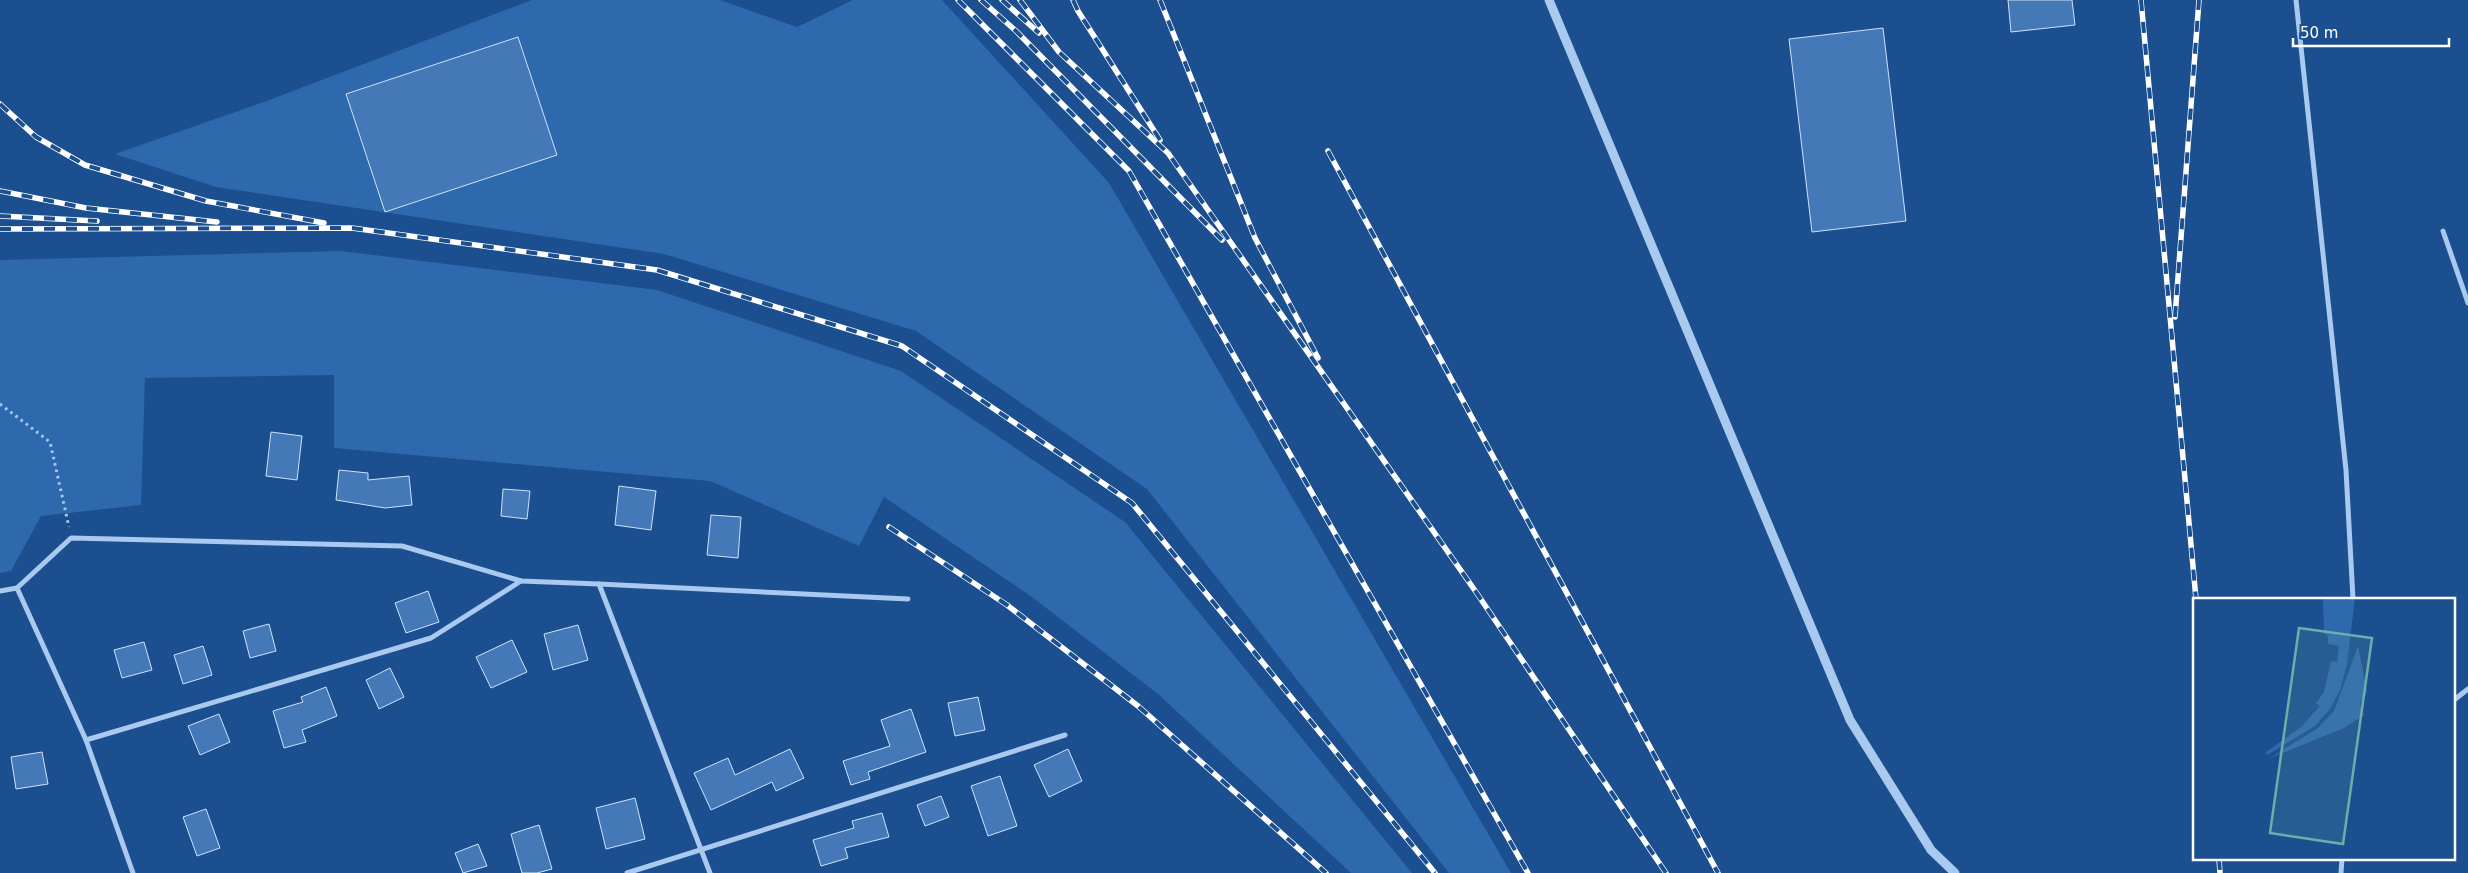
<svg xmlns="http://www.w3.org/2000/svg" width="2468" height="873" font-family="'DejaVu Sans',sans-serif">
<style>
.green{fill:#2e69ad}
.building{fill:#4478b7;stroke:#cfe3fa}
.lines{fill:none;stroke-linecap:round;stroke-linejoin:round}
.path{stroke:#a9c9ee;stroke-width:3;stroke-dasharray:2.5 4;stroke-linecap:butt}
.minor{stroke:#a9c9ee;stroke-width:5}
.tertiary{stroke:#a9c9ee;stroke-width:9}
.rail-casing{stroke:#fff;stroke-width:5.5}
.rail{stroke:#1b4f8f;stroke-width:4;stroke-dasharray:11;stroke-linecap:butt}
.view{fill:#6fada8;fill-opacity:0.15;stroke:#6fada8;stroke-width:2.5}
.inset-edge{fill:none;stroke:#fff;stroke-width:2.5}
</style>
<rect width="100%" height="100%" fill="#1b4f8f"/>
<!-- green -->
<g class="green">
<polygon points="532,0 720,0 797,27 853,0 942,0 1109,183 1511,873 1449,873 1147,489 916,331 664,254 216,187 115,154 264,102"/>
<polygon points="341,251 657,290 901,371 1125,522 1412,873 1351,873 1158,694 1032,597 884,497 859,546 710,481 334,448 334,375 145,378 141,505 41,516 11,571 0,573 0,260"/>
</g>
<!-- building -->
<g class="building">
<polygon points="2008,0 2072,0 2075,25 2011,32"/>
<polygon points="1883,28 1906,221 1812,232 1789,39"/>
<polygon points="518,37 557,155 385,212 346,94"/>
<polygon points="271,432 302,436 297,480 266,476"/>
<polygon points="339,470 368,473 368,480 409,476 412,505 385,508 336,500"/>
<polygon points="619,486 656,491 651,530 615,525"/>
<polygon points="503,489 530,491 527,519 501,516"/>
<polygon points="711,515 741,517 738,558 707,555"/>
<polygon points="428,591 439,622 406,633 395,603"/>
<polygon points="269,624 276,651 250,658 243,631"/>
<polygon points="578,625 588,660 553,670 544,634"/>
<polygon points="512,640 527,672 491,688 476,657"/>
<polygon points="144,642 152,670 122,678 114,650"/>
<polygon points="203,646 212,675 183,684 174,655"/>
<polygon points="390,668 404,697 379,709 366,680"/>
<polygon points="326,687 337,716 302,730 306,742 284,748 273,711 303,702 301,697"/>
<polygon points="978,697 985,730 955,736 948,703"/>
<polygon points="911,709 926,752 868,772 870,779 851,785 843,761 890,746 881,720"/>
<polygon points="219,714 230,742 200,755 188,726"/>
<polygon points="790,749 804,778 776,791 772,782 711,810 694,773 728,758 735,775"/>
<polygon points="1068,749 1082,781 1049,797 1034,765"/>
<polygon points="42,752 48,784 16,789 11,757"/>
<polygon points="1000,776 1017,826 988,836 971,786"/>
<polygon points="941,796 949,817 925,826 917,805"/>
<polygon points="635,798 645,839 606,849 596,808"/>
<polygon points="206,809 220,848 197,856 183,817"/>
<polygon points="882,813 889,837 845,848 848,858 821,866 813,840 854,828 852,821"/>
<polygon points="539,825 552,869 537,873 522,873 511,834"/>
<polygon points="478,844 487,866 463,873 455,853"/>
</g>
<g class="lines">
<!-- path -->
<polyline class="path" points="0,404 50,442 69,527"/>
<!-- minor -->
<g class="minor">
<polyline points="2296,0 2346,470 2353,599"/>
<polyline points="2443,231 2468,303"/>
<polyline points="599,584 908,599"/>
<polyline points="17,588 71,538 402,546 521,581 599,584 710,873"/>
<polyline points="0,591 17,588 86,740 133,873"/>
<polyline points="2454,700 2468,689"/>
<polyline points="86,740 431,638 521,581"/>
<polyline points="627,873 1065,735"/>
<polyline points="2341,873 2342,859"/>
</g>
<!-- tertiary -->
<polyline class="tertiary" points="1549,0 1850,720 1931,850 1955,873"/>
<defs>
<g id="rail">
<polyline points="958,0 1129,171 1528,873"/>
<polyline points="981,0 1016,31 1222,240"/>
<polyline points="1002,0 1039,33"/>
<polyline points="1020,0 1059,52 1168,153 1476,592 1666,873"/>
<polyline points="1073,0 1078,11 1160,140"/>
<polyline points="1160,0 1255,238 1318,358"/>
<polyline points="2141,0 2196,599"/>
<polyline points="0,104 36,137 85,165 206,201 324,223"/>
<polyline points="1328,151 1718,873"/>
<polyline points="0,191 86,208 217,222"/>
<polyline points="0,216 97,221"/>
<polyline points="0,229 352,228 657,270 902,346 1132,503 1435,873"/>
<polyline points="2175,317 2199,0"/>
<polyline points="889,527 1007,605 1138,706 1326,873"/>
<polyline points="2219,859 2220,873"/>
</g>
</defs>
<!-- rail casing -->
<use href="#rail" class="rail-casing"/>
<!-- rail -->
<use href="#rail" class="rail"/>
</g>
<!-- overview -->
<g transform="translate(2193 598)">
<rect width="262" height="262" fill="#1b4f8f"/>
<path d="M 127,0 L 162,0 L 154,66 L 147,92 L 137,111 L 122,128 L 74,157 L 73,154 L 108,129 L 127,108 L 123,105 L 131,94 L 138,63 L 144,64 L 146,48 L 135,46 L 135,38 L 131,35 L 130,2 ZM 165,48 L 174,93 L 167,106 L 171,117 L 151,130 L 75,161 L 125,130 L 141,113 Z" fill="#2e69ad"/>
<path class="view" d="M 106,30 L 179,40 L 150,246 L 77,235 Z"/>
<rect width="262" height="262" class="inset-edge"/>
</g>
<!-- scale -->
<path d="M2293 38v8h156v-8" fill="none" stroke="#ffffff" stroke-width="2.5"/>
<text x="2300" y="38" font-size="15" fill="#ffffff" stroke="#1b4f8f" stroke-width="4" paint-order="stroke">50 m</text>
</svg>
